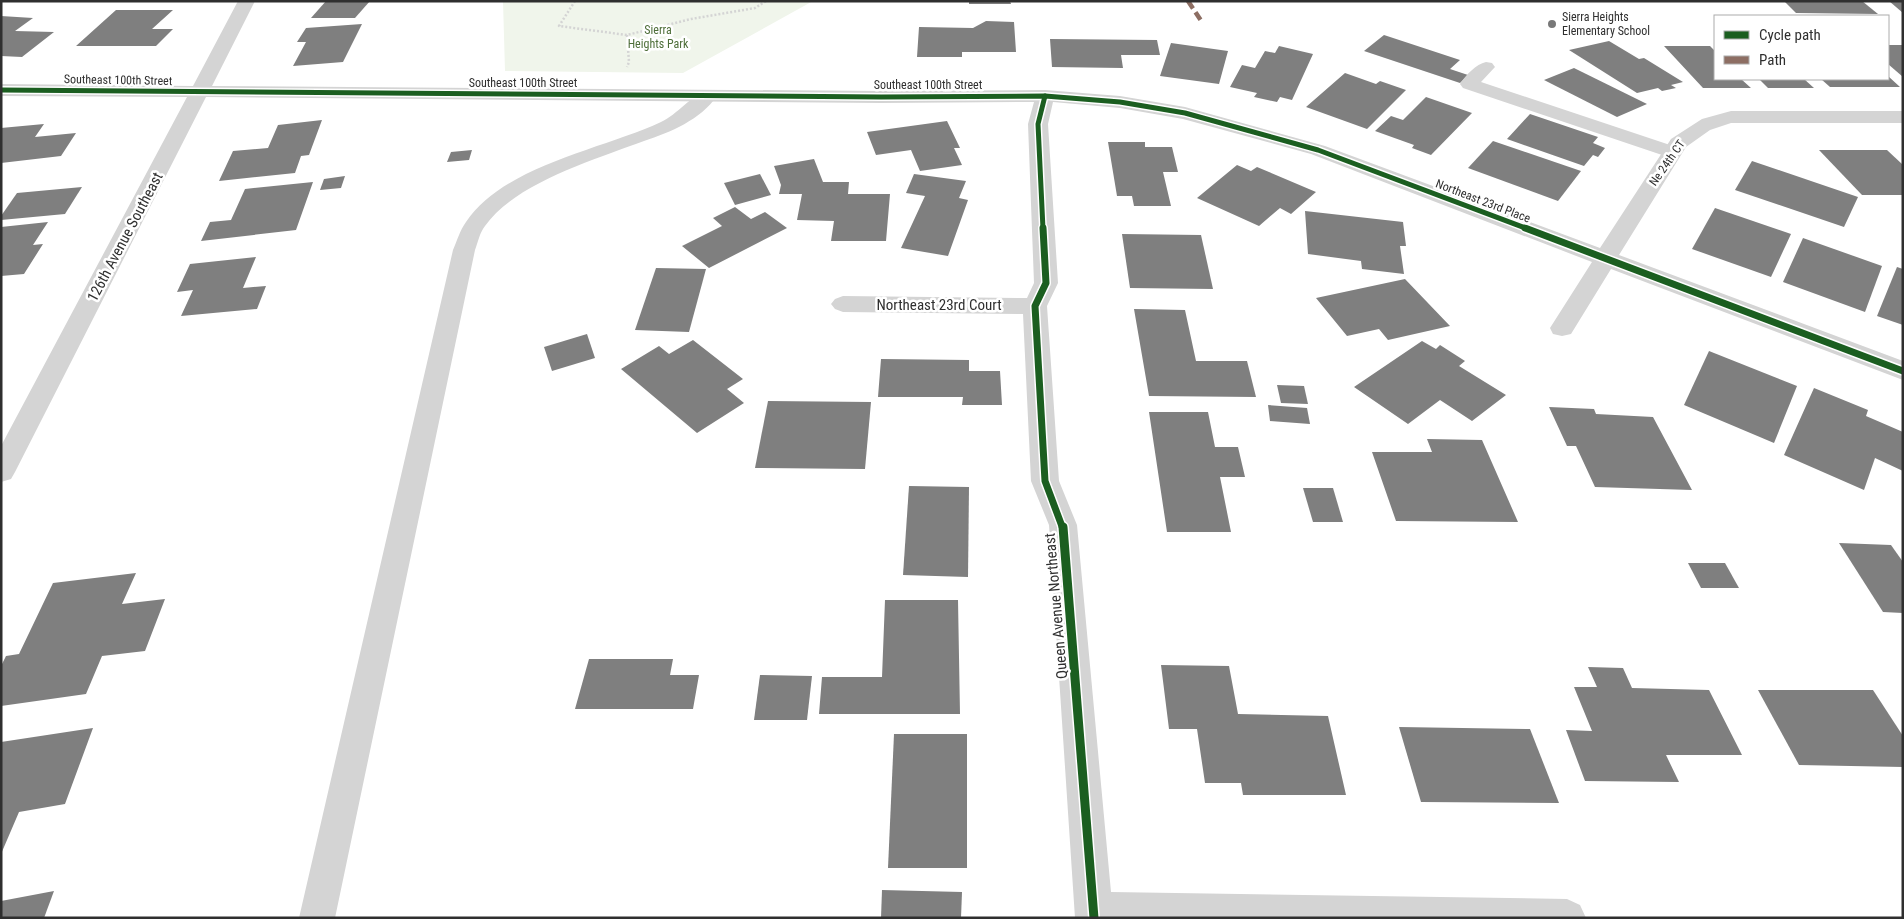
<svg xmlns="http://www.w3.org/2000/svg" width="1904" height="919" font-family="'Roboto Condensed',sans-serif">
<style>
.green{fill:#f0f5eb}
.building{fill:#7f7f7f}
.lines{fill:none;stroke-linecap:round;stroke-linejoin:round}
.path{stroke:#d4d4d4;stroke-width:2.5;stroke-dasharray:2 2;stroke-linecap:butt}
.lane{fill:#d4d4d4;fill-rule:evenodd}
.street{fill:#d4d4d4;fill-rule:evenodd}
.quiet{stroke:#8d6e63;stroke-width:4.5;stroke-dasharray:9 4.5;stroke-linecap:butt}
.cycleway-far2-casing{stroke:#fff;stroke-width:8}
.cycleway-far1-casing{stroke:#fff;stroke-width:10}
.cycleway-casing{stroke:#fff;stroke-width:12}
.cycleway-far2{stroke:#1b5e20;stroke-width:5}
.cycleway-far1{stroke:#1b5e20;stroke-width:7}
.cycleway{stroke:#1b5e20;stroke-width:9}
.poi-dot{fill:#787878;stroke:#fff;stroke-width:2}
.labels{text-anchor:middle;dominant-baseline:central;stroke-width:5;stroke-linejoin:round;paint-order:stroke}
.far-poi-label{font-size:12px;fill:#2f2f2f;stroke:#fff;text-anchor:start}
.far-park-label{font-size:12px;fill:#4e6e39;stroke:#fff}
.far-street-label{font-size:12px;fill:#2f2f2f;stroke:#fff}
.street-label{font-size:15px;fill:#2f2f2f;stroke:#fff}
</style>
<rect width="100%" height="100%" fill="#fff"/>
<!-- green -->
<polygon class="green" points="503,1 813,1 683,73 505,71"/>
<!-- building -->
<g class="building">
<polygon points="326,1 370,1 355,18 311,18"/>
<polygon points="969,1 1010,1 1011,4 969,4"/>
<polygon points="1784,1 1862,1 1878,14 1796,13"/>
<polygon points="1889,1 1903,1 1903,13"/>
<polygon points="116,10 173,10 152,29 173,29 156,46 76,46"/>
<polygon points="1,16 33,18 15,31 54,32 22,57 1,56"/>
<polygon points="986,21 1014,22 1016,52 962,52 962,57 917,57 919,27 973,28"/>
<polygon points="362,24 343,62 293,66 306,42 297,42 306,28"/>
<polygon points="1384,35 1460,60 1450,69 1468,75 1460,83 1364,51"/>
<polygon points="1050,39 1157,40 1160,55 1121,55 1123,68 1052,67"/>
<polygon points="1609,41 1639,59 1644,58 1683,82 1671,85 1676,88 1662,91 1658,88 1637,93 1569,50"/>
<polygon points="1171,43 1228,51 1219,84 1160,76"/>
<polygon points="1888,45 1903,45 1903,77 1888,64"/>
<polygon points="1279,46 1313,54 1292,100 1280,97 1277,102 1254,97 1257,93 1230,87 1242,65 1255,68 1265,51 1275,53"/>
<polygon points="1664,46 1710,46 1715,51 1715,79 1741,79 1751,88 1703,88"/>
<polygon points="1574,68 1647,104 1617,117 1544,80"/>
<polygon points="1345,73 1376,84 1380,81 1406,90 1367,129 1306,107"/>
<polygon points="1888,76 1900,87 1830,87 1821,79 1888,79"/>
<polygon points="1759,79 1804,79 1814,88 1768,88"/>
<polygon points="1426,97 1472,113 1431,155 1412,148 1414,145 1375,131 1391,116 1403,120"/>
<polygon points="1530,114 1598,137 1593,143 1605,148 1598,157 1593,155 1584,166 1507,139"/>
<polygon points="322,120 309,155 301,156 295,173 219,181 233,151 268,148 278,125"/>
<polygon points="947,121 960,148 954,148 962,165 920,171 911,150 876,155 867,132"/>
<polygon points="44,124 35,137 76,133 61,156 1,163 1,128"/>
<polygon points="1493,141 1581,171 1558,201 1468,168"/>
<polygon points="1108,142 1145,142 1145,147 1172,147 1178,172 1163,172 1171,206 1134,206 1132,196 1117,196"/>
<polygon points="472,150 469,160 447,162 451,152"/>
<polygon points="1819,150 1887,150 1903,165 1903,195 1862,195"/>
<polygon points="814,159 823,182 849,182 848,194 890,194 886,241 831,241 834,221 797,220 802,194 779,194 781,185 774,166"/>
<polygon points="1752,161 1858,197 1844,227 1735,190"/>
<polygon points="1237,165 1251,171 1257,167 1316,192 1291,214 1280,208 1259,226 1197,198"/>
<polygon points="760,174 771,195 735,205 724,183"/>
<polygon points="914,174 966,181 959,198 968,200 948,256 901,248 925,196 906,193"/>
<polygon points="345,176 341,188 320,190 324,179"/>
<polygon points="313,182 296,230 201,241 210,222 231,220 245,189"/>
<polygon points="82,187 65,214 1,220 1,216 17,193"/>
<polygon points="735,207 751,219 765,212 787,228 709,268 682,246 722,226 713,218"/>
<polygon points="1715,208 1791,234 1771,277 1692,249"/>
<polygon points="1305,211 1403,222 1406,246 1400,246 1404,274 1362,269 1361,261 1308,254"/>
<polygon points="48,222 33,245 43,244 24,274 1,276 1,227"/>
<polygon points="1122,234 1201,235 1213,289 1130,288"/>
<polygon points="1803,238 1882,266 1865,312 1783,282"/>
<polygon points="256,257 243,288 266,286 257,309 181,316 193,290 177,292 190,264"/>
<polygon points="1897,267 1903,269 1903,325 1877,316"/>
<polygon points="656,268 706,269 689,332 635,330"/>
<polygon points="1405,279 1450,326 1388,340 1379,329 1347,336 1316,298"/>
<polygon points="1134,309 1185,310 1196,361 1247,361 1256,397 1149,396"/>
<polygon points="587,334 595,358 552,371 544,347"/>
<polygon points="693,340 743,379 727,389 744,403 697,433 621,369 659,346 669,354"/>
<polygon points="1422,341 1436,349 1440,345 1465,361 1459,366 1506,395 1472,421 1440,400 1408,424 1354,387"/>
<polygon points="1709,351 1797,386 1774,443 1684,405"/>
<polygon points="881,359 969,360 969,371 1000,371 1002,405 962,405 963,397 878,397"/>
<polygon points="1277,385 1304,386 1308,404 1281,403"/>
<polygon points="1814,388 1868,410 1866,416 1903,432 1903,471 1875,458 1864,490 1784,455"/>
<polygon points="768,401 871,402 865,469 755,468"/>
<polygon points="1268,405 1307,408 1310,424 1270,421"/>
<polygon points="1549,407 1594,409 1596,414 1653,417 1692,490 1595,487 1576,446 1567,446"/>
<polygon points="1149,412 1208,412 1215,447 1238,447 1245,477 1220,477 1231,532 1167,532"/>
<polygon points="1427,439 1482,440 1518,522 1396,521 1372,452 1432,452"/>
<polygon points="909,486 969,487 968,577 903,575"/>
<polygon points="1303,488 1333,488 1343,522 1313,522"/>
<polygon points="1839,543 1891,545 1903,562 1903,613 1883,612"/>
<polygon points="1688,563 1725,563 1739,588 1701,588"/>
<polygon points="136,573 122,604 165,599 145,651 102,656 86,694 1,706 1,666 6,656 19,654 53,583"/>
<polygon points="885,600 958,600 960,714 819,714 822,677 882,677"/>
<polygon points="589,659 673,659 670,675 699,675 693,709 575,709"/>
<polygon points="1161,665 1229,666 1238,714 1328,716 1346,795 1243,795 1241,783 1205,783 1197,729 1169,729"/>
<polygon points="1588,667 1623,668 1632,688 1709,690 1742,755 1666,755 1679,782 1585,781 1566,730 1592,731 1574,687 1597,687"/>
<polygon points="760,675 812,676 807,720 754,720"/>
<polygon points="1758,690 1873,690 1903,736 1903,767 1799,765"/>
<polygon points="1399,727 1530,729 1559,803 1421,802"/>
<polygon points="93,728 65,804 19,812 1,854 1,742"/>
<polygon points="894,734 967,734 967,868 888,868"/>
<polygon points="882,890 962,892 961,918 881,918"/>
<polygon points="54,891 44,918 1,918 1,901"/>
</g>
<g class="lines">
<!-- path -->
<g class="path">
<polyline points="575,1 559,26 627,35 691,19 755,8 766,1"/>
<polyline points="627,35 629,62 627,67"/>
</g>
<!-- lane -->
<g class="lane">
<path d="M 1486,62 L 1492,63 L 1495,67 L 1481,82 L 1679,148 L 1682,152 L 1679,156 L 1665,156 L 1463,88 L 1460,84 C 1466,75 1476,64 1486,62 Z"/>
<path d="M 708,91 L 714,92 L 717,96 C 700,120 671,132 644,141 C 596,159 515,183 485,226 C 480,232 478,242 475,250 L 335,918 L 299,918 L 453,250 C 457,241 460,230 466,222 C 503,166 603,149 661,122 C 677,115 692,94 708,91 Z"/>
</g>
<!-- street -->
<polygon class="street" points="238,1 255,1 212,86 881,91 1045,90 1120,96 1185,107 1325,146 1600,248 1671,139 1702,119 1731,111 1903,111 1903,123 1731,123 1710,130 1686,147 1619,255 1903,361 1903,380 1611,269 1571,334 1562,336 1553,334 1550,328 1592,262 1311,154 1183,119 1120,108 1053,102 1048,124 1058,283 1047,306 1059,481 1077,525 1111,892 1567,899 1580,905 1586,918 1075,918 1049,525 1031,481 1023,314 843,312 835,309 831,304 835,299 843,296 1027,298 1034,283 1028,124 1034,102 881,103 206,97 15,472 11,479 1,482 1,446 187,97 1,96 1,84 193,86"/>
<!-- quiet -->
<polyline class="quiet" points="1188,1 1202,22"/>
<defs>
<g id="cycleway-far2">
<polyline points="1,90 881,97 1045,96 1120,102 1185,113 1318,150 1528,229"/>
<polyline points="1043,229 1038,124 1045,96"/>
</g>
<g id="cycleway-far1">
<polyline points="1043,228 1046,283 1035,306 1045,481 1063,529"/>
<polyline points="1525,228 1903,371"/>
</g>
<polyline id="cycleway" points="1063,527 1094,918"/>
</defs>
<!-- cycleway-far2 casing -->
<use href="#cycleway-far2" class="cycleway-far2-casing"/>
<!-- cycleway-far1 casing -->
<use href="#cycleway-far1" class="cycleway-far1-casing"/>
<!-- cycleway casing -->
<use href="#cycleway" class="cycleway-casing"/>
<!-- cycleway-far2 -->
<use href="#cycleway-far2" class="cycleway-far2"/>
<!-- cycleway-far1 -->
<use href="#cycleway-far1" class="cycleway-far1"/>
<!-- cycleway -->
<use href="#cycleway" class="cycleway"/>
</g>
<!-- markers -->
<circle class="poi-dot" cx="1552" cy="24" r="5"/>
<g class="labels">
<!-- far-poi labels -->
<g class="far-poi-label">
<text x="1562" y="17">Sierra Heights<tspan x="1562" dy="14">Elementary School</tspan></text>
</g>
<!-- far-park labels -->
<g class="far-park-label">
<text x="658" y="30">Sierra<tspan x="658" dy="14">Heights Park</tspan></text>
</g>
<!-- far-street labels -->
<g class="far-street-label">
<text transform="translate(118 80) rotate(1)">Southeast 100th Street</text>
<text x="523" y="83">Southeast 100th Street</text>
<text x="928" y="85">Southeast 100th Street</text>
<text transform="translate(1667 163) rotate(-55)">Ne 24th CT</text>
<text transform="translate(1483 201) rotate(21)">Northeast 23rd Place</text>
</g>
<!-- street labels -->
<g class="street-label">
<text transform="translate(125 237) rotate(-62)">126th Avenue Southeast</text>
<text x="939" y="305">Northeast 23rd Court</text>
<text transform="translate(1056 606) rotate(-95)">Queen Avenue Northeast</text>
</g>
</g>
<!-- border -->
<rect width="1904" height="919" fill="none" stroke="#2f2f2f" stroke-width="5"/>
<!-- legend -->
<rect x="1714" y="15" width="175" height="65" fill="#ffffff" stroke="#acacac"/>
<rect x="1724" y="31" width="25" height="8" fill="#1b5e20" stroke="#acacac"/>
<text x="1759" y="40" font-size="15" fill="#2f2f2f">Cycle path</text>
<rect x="1724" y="56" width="25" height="8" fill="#8d6e63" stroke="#acacac"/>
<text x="1759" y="65" font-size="15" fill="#2f2f2f">Path</text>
</svg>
